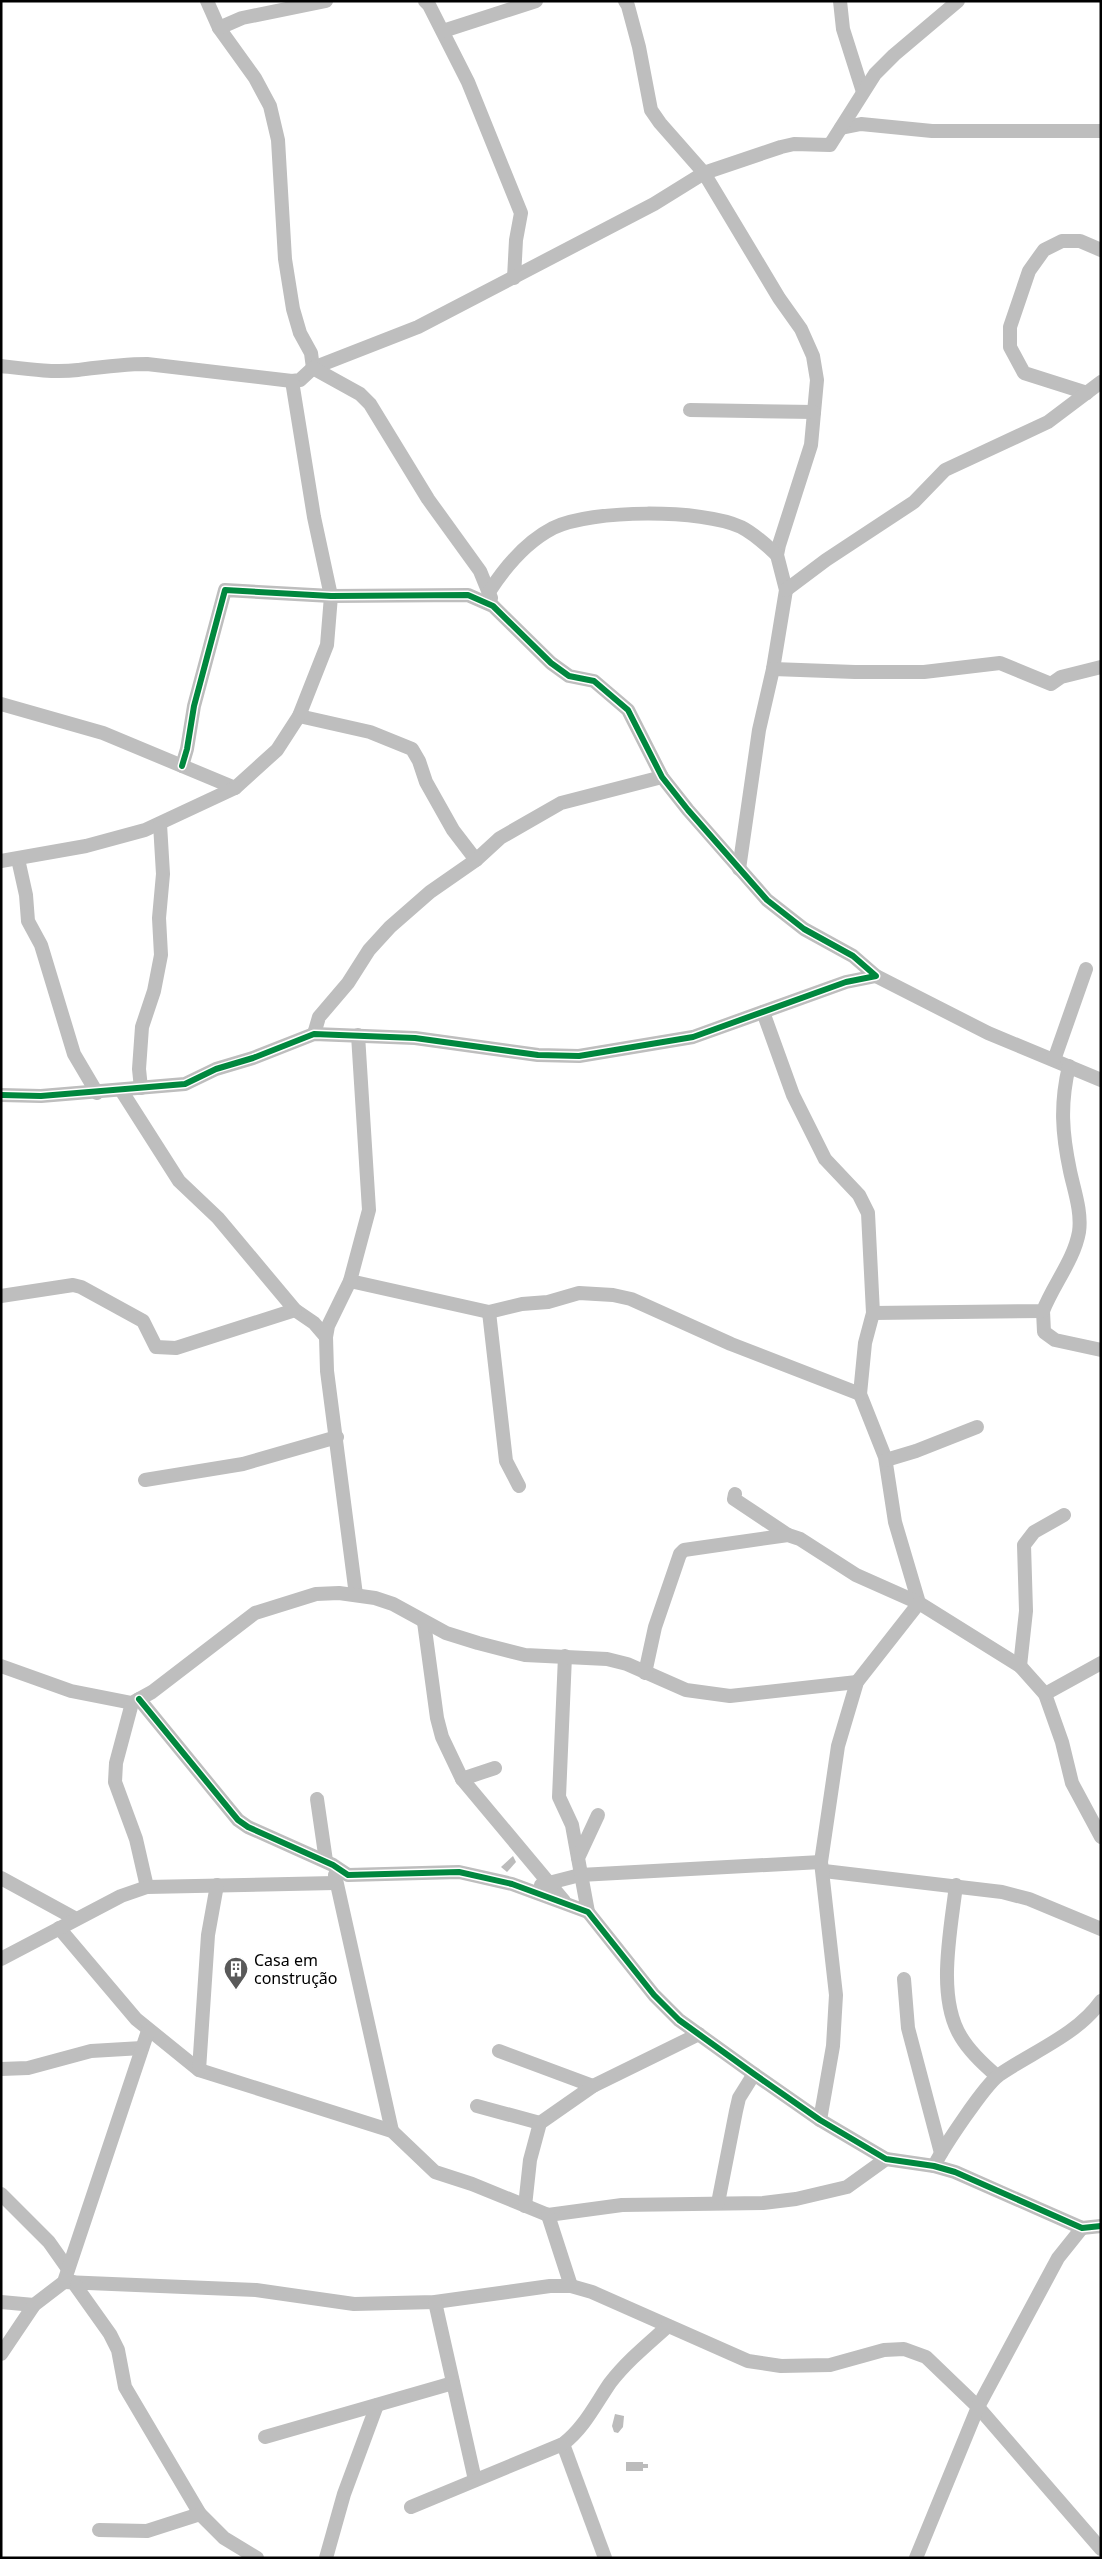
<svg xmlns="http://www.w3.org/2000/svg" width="1102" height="2559" font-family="'Noto Sans',sans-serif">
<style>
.water{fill:#bcbcbc}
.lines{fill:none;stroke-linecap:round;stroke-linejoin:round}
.minor{stroke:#bebebe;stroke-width:14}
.cycleway-casing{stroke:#fff;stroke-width:9}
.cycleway{stroke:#00873e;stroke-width:6}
.labels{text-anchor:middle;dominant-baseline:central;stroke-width:4;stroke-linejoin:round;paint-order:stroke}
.poi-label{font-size:16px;fill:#000;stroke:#fff;text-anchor:start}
</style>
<rect width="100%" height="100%" fill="#fff"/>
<!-- water -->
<g class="water">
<polygon points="513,1856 516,1862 507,1872 501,1867"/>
<polygon points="615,2414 624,2416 623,2427 618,2433 614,2432 612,2426"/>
<polygon points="626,2462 643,2462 643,2464 648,2464 648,2468 643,2468 643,2471 626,2471"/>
</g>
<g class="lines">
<!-- minor -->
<g class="minor">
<polyline points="207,1 219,28 255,78 270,106 278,140 285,259 293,309 300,333 311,353 313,368"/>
<polyline points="425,1 429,5 468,82 521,213 516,240 514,278"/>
<polyline points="625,1 628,6 639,47 651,110 660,123 704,173 779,298 801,329 813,356 817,380 811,445 779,545 777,555 786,590 773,669 759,730 739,869"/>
<polyline points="840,1 843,29 863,92"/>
<polyline points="219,28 242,18 326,1"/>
<polyline points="443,31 536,1"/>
<polyline points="841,128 861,124 932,131 1101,131"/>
<path d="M 1,366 C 26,369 53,373 78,370 C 101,367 123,364 147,364 L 292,381 L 300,380 L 313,368 L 418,327 L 654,204 L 704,173 L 781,147 L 794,144 L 830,145 L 875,74 L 894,55 L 958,1"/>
<polyline points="313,368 360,394 370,404 428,499 480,571 491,598"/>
<polyline points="1087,393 1024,373 1010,347 1010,327 1029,271 1044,250 1062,241 1080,241 1101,250"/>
<polyline points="690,410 814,412"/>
<polyline points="786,590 826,560 914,502 945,470 1048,422 1101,382"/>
<path d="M 489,592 C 505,567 526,542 553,528 C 592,509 702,509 741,527 C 755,534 766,545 777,555"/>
<polyline points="773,669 855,672 924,672 1000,663 1051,684 1061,677 1101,667"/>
<polyline points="1,704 103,733 235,788"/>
<polyline points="299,716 370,732 412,749 419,761 426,782 453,830 476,860"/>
<polyline points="18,859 26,895 28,921 41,945 74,1054 97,1093"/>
<polyline points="1,861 86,846 145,830 235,788 277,750 299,716 327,645 331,596 314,517 292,381"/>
<polyline points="876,976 988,1033 1101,1080"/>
<polyline points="763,1012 793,1095 825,1159 859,1195 868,1213 873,1313 865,1343 860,1394 885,1457 895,1522 919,1603"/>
<polyline points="314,1034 319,1017 348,983 369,950 390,927 430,892 476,860 500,838 561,803 662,777"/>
<polyline points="1054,1060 1086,969"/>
<polyline points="141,1088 139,1069 142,1027 154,991 161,955 159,918 163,874 160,824"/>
<polyline points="121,1090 179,1181 218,1218 295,1310 314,1323 326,1337"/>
<polyline points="1,1095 41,1096 185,1084 216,1069 253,1058 314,1034 415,1038 538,1055 579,1056 693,1037 846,982 876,976 853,956 804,929 767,900 688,810 662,777 628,710 594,681 569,676 551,663 493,606 468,595 331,596 225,590 194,706 187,749 182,766"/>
<polyline points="350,1281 489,1312 522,1304 548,1302 579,1293 613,1295 631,1299 731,1344 860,1394"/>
<polyline points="1,1296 73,1285 81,1287 143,1321 156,1347 176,1348 295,1310"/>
<polyline points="1043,1311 1044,1332 1055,1340 1101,1350"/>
<polyline points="489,1312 506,1461 519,1486"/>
<path d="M 873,1313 L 1043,1311 C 1053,1285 1074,1260 1079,1232 C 1082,1212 1074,1190 1070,1171 C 1062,1133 1060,1104 1069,1066"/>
<polyline points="886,1460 916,1451 977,1427"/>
<polyline points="145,1480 243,1464 337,1437"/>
<polyline points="735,1494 734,1499 788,1535"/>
<polyline points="356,1595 327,1371 326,1337 328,1326 350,1281 369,1210 358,1035"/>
<polyline points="424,1622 437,1718 442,1737 462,1779 564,1901"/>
<polyline points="565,1656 559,1797 572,1825 578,1858"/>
<polyline points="1,1666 71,1691 132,1703 152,1692 255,1613 316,1594 339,1593 375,1598 393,1604 446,1633 478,1643 525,1655 607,1659 627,1664 686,1690 730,1696 857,1682"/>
<polyline points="1020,1666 1026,1611 1024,1545 1034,1532 1064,1515"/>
<polyline points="645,1673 655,1627 680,1554 684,1550 788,1535 800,1539 856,1575 919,1603 1020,1666 1045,1694 1062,1742 1072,1783 1101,1837"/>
<polyline points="1045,1694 1101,1663"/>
<polyline points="139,1699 238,1820 248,1827 333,1865 348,1875 459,1872 512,1884 588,1912 654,1995 679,2020 754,2074 820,2120 886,2159 934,2166 955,2172 1082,2228 1101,2226"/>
<polyline points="132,1703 116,1763 115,1782 136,1839 147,1887"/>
<polyline points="462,1779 495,1768"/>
<polyline points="317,1799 326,1861"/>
<polyline points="824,1871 1002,1892 1029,1899 1101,1929"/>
<polyline points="335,1875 392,2131"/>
<polyline points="1,1878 76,1919"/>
<polyline points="541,1885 580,1875 821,1862"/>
<path d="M 956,1885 C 951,1929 936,1997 961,2037 C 970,2052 984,2065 997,2076"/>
<polyline points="588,1912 578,1858 598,1815"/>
<polyline points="59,1928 136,2019 199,2070 392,2131 435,2172 472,2184 548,2215 622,2205 763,2203 796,2199 847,2187 886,2159"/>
<polyline points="1,1959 121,1896 147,1887 335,1883"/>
<polyline points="904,1979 908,2028 941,2153"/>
<polyline points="499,2051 593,2086"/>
<polyline points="1,2069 28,2068 91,2051 142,2048"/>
<polyline points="199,2070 208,1935 217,1885"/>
<polyline points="477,2106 540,2123"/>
<polyline points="820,2120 833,2046 836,1995 821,1862 838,1746 857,1682 919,1603"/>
<path d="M 934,2166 C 943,2148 984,2086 999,2075 C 1032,2052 1077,2035 1101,2001"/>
<polyline points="1,2194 49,2242 68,2269"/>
<polyline points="718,2203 736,2111 739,2098 754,2074"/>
<polyline points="525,2206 530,2160 540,2123 593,2086 699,2034"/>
<polyline points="548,2215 571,2286"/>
<polyline points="64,2282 256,2290 354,2304 435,2302 550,2286 571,2286 592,2292 748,2361 781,2366 830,2365 884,2350 904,2349 926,2357 978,2407 1101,2549"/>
<polyline points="73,2282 110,2334 118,2350 125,2387 200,2514 224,2538 257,2558"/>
<polyline points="1,2302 34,2305"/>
<polyline points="435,2302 475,2480"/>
<polyline points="1,2354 34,2305 64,2282 148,2031"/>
<polyline points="265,2437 453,2383"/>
<polyline points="563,2444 605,2558"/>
<path d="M 411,2507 L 563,2444 C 584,2428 595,2405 610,2383 C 627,2361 648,2344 668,2326"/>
<polyline points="99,2530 147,2531 200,2514"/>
<polyline points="326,2558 344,2494 377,2405"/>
<polyline points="916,2558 978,2407 1058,2258 1082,2228"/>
</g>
<defs>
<g id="cycleway">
<polyline points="1,1095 41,1096 185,1084 216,1069 253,1058 314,1034 415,1038 538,1055 579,1056 693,1037 846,982 876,976 853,956 804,929 767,900 688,810 662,777 628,710 594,681 569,676 551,663 493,606 468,595 331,596 225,590 194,706 187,749 182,766"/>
<polyline points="139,1699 238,1820 248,1827 333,1865 348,1875 459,1872 512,1884 588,1912 654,1995 679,2020 754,2074 820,2120 886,2159 934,2166 955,2172 1082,2228 1101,2226"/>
</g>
</defs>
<!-- cycleway casing -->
<use href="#cycleway" class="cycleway-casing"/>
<!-- cycleway -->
<use href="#cycleway" class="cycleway"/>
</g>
<!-- icons -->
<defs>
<symbol id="building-pin" viewBox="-11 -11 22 30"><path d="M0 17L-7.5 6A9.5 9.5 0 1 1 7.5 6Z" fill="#595959" stroke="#fff"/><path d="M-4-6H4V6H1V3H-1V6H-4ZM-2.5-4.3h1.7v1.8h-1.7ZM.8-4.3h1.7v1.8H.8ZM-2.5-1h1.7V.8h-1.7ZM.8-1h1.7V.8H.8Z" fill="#fff"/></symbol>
</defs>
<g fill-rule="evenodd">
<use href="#building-pin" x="222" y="1955" width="28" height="38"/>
</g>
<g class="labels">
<!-- poi labels -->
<g class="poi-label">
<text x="254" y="1960">Casa em<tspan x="254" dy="18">construção</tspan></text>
</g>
</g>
<!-- border -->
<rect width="1102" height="2559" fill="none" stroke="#000000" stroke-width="5"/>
</svg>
